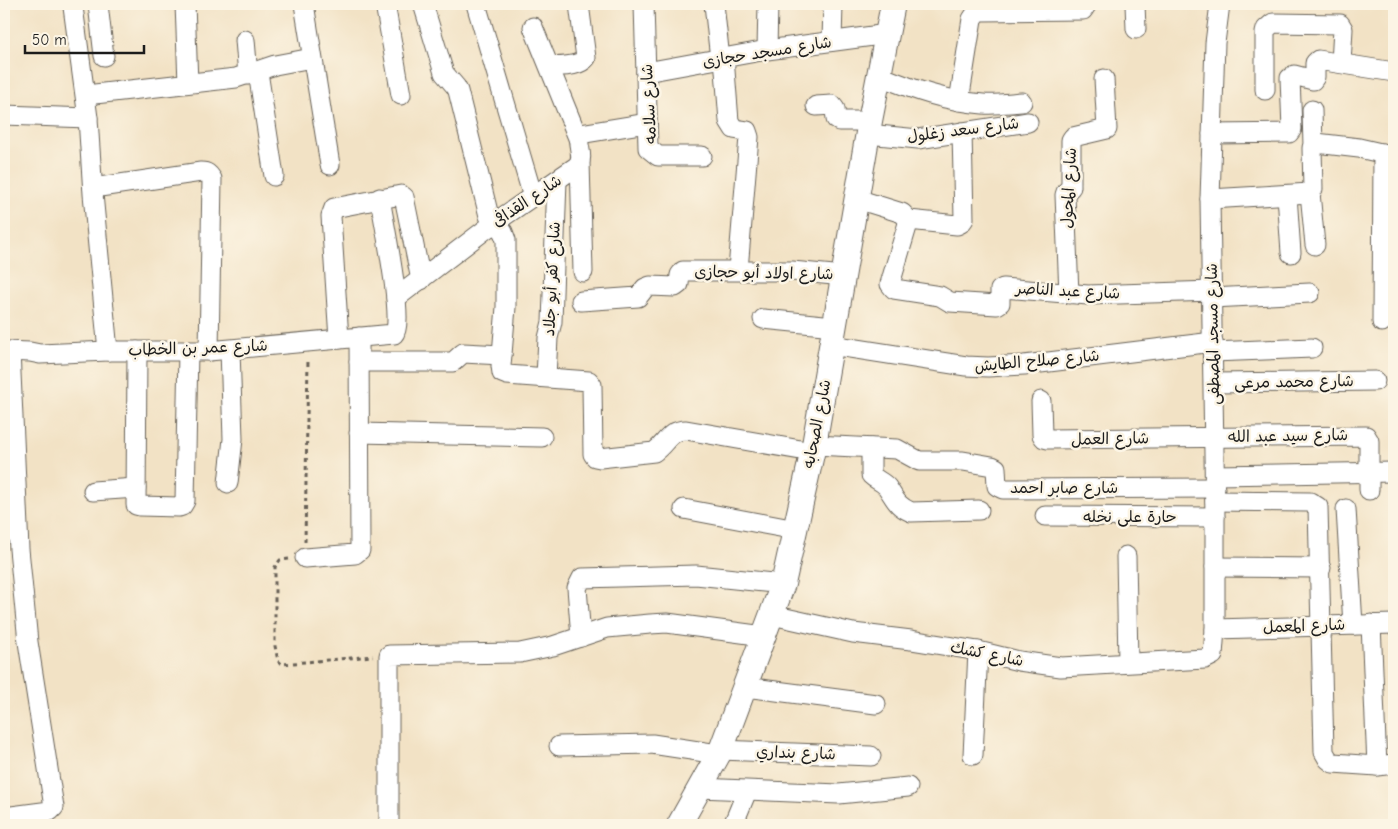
<svg xmlns="http://www.w3.org/2000/svg" width="1398" height="829" font-family="'Comic Neue','Playpen Sans Arabic',sans-serif">
<style>
.lines{fill:none;stroke-linecap:round;stroke-linejoin:round}
.minor-casing{stroke:#676157;stroke-width:21}
.tertiary-casing{stroke:#676157;stroke-width:26}
.path{stroke:#676157;stroke-width:3;stroke-dasharray:4 4;stroke-linecap:butt}
.minor{stroke:#fff;stroke-width:19}
.tertiary{stroke:#fff;stroke-width:24}
.labels{text-anchor:middle;dominant-baseline:central;stroke-width:5;stroke-linejoin:round;paint-order:stroke}
.street-label{font-size:16px;fill:#1c1c1c;stroke:#fcf5e5}
</style>
<rect width="100%" height="100%" fill="#fcf5e5"/>
<filter id="ink" filterUnits="userSpaceOnUse"><feTurbulence type="fractalNoise" baseFrequency=".02" numOctaves="2"/><feDisplacementMap in="SourceGraphic" scale="10" xChannelSelector="R" yChannelSelector="G"/><feConvolveMatrix kernelMatrix="1 2 1 2 8 2 1 2 1" color-interpolation-filters="sRGB"/></filter>
<filter id="wash" filterUnits="userSpaceOnUse"><feTurbulence type="fractalNoise" baseFrequency=".0096" numOctaves="4" result="noise"/><feDisplacementMap in="SourceGraphic" scale="20" xChannelSelector="R" yChannelSelector="G"/><feGaussianBlur stdDeviation="1.12" result="paint"/><feColorMatrix in="noise" values="0 0 0 0 0 0 0 0 0 0 0 0 0 0 0 0 0 1.4 0 .05"/><feComposite in="paint" operator="in"/></filter>
<g filter="url(#wash)">
<rect width="100%" height="100%" fill="#f2e2c5"/>
</g>
<g filter="url(#ink)">
<g class="lines">
<defs>
<g id="minor">
<polyline points="98,4 104,56"/>
<polyline points="185,4 188,83"/>
<polyline points="304,4 330,165"/>
<polyline points="385,4 401,95"/>
<path d="M 423,4 L 444,73 L 456,87 L 458,91 L 489,216 L 503,232 L 506,240 L 506,307 L 501,366 L 502,373 L 507,375 L 589,381 L 592,385 L 593,454 L 595,457 L 600,458 L 654,452 C 666,444 669,430 686,430 L 812,452"/>
<polyline points="476,4 533,197"/>
<polyline points="644,4 648,148 658,156 702,156"/>
<polyline points="714,4 720,59"/>
<polyline points="1135,4 1136,29"/>
<polyline points="73,7 88,118 93,194 108,351"/>
<polyline points="533,27 578,138"/>
<polyline points="245,40 248,75"/>
<polyline points="832,41 833,4"/>
<polyline points="767,50 768,4"/>
<polyline points="724,58 729,121 734,129 747,131 749,137 738,270"/>
<path d="M 550,67 C 561,66 579,67 586,58 L 579,4"/>
<polyline points="258,72 274,176"/>
<polyline points="646,72 767,50 888,34"/>
<path d="M 880,76 C 914,90 946,101 983,104 C 996,105 1009,103 1022,102"/>
<polyline points="1265,90 1265,33 1266,29 1273,23 1340,24 1343,29 1341,63"/>
<polyline points="86,95 236,78 275,65 312,58"/>
<polyline points="959,101 972,19 976,13 981,11 1083,10 1087,4"/>
<polyline points="816,106 832,105 835,109 836,119 839,121 870,121"/>
<polyline points="1312,110 1313,146"/>
<polyline points="4,115 88,118"/>
<polyline points="868,134 918,139 1028,122"/>
<polyline points="1212,134 1289,133 1292,129 1290,78 1294,75 1313,80 1315,77 1315,63 1318,60 1394,72"/>
<polyline points="580,162 583,272"/>
<path d="M 93,188 L 201,172 C 207,172 209,174 212,179 L 209,351"/>
<polyline points="1310,193 1315,245"/>
<polyline points="1287,195 1291,253"/>
<polyline points="857,199 902,213 909,220 957,225 961,223 964,219 962,132"/>
<polyline points="1210,199 1310,193 1313,189 1312,148 1316,143 1359,148 1394,156"/>
<polyline points="909,220 890,284 894,289 940,296 950,302 997,305 1000,303 1000,290 1003,288 1088,295 1213,291"/>
<polyline points="1069,294 1065,195 1066,192 1071,187 1071,140 1073,137 1107,129 1104,79"/>
<path d="M 396,298 L 494,223 L 577,166 C 586,156 575,144 580,134 L 647,123"/>
<polyline points="1212,298 1310,293"/>
<polyline points="581,301 638,297 645,288 650,286 675,287 679,284 680,275 683,271 792,271 844,276"/>
<polyline points="763,319 834,326"/>
<polyline points="1382,322 1383,153"/>
<polyline points="339,339 331,216 334,208 401,195 404,197 421,280"/>
<polyline points="831,345 966,366 988,367 1024,365 1213,342"/>
<path d="M 4,351 L 30,352 L 40,354 L 108,351 L 209,351 L 394,334 C 405,323 383,218 380,198"/>
<polyline points="137,351 136,505 140,506 179,507 182,506 185,501 188,351"/>
<polyline points="1213,352 1312,348"/>
<polyline points="359,362 453,362 463,353 502,355"/>
<polyline points="546,377 548,338 552,322 557,180"/>
<polyline points="1214,383 1375,381"/>
<polyline points="1041,401 1042,435 1044,438 1048,439 1366,436 1369,441 1369,490"/>
<polyline points="359,433 542,437"/>
<polyline points="814,445 897,449 919,461 963,461 992,466 996,468 997,486 1003,489 1215,488"/>
<path d="M 871,448 L 871,475 C 876,480 883,482 887,487 C 896,500 896,505 911,512 L 979,510"/>
<polyline points="1215,475 1394,472"/>
<polyline points="228,483 233,439 230,350"/>
<polyline points="93,491 136,488"/>
<polyline points="1215,501 1310,502 1318,507 1324,752 1328,759 1333,763 1377,766 1394,764"/>
<polyline points="684,509 796,530"/>
<polyline points="1346,509 1353,625"/>
<polyline points="1045,516 1215,517"/>
<polyline points="1126,556 1128,662"/>
<polyline points="305,558 355,554 360,550 359,337"/>
<polyline points="1215,567 1321,568"/>
<polyline points="772,615 853,633 911,640 978,651 1019,661 1061,667 1205,659 1213,655 1215,629 1215,517 1210,199 1215,43 1220,4"/>
<polyline points="1371,624 1377,766"/>
<polyline points="1215,629 1394,624"/>
<polyline points="581,637 577,588 582,578 696,575 783,584"/>
<polyline points="745,687 876,704"/>
<polyline points="559,746 652,744 718,754"/>
<polyline points="721,750 871,756"/>
<polyline points="973,755 978,651"/>
<polyline points="700,788 839,794 908,787"/>
<polyline points="4,817 50,811 54,807 28,642 19,549 10,351"/>
<polyline points="389,825 389,655 520,653 553,646 607,628 650,624 667,623 764,636"/>
<polyline points="733,825 747,791"/>
</g>
<polyline id="tertiary" points="679,825 721,750 783,584 814,445 870,121 893,4"/>
</defs>
<!-- minor casing -->
<use href="#minor" class="minor-casing"/>
<!-- tertiary casing -->
<use href="#tertiary" class="tertiary-casing"/>
<!-- path -->
<g class="path">
<polyline points="305,542 308,359"/>
<polyline points="289,559 280,560 275,567 275,646 278,661 282,664 373,656"/>
</g>
<!-- minor -->
<use href="#minor" class="minor"/>
<!-- tertiary -->
<use href="#tertiary" class="tertiary"/>
</g>
</g>
<g class="labels">
<!-- street labels -->
<g class="street-label">
<text transform="translate(767 52) rotate(-9)">شارع مسجد حجازى</text>
<text transform="translate(649 104) rotate(-93)">شارع سلامه</text>
<text transform="translate(963 130) rotate(-7)">شارع سعد زغلول</text>
<text transform="translate(1069 188) rotate(-87)">شارع المحول</text>
<text transform="translate(527 201) rotate(-34)">شارع القذافى</text>
<text transform="translate(764 273) rotate(1)">شارع اولاد أبو حجازى</text>
<text transform="translate(552 279) rotate(-87)">شارع كفر أبو جلاد</text>
<text transform="translate(1068 291) rotate(3)">شارع عبد الناصر</text>
<text transform="translate(1213 334) rotate(-91)">شارع مسجد المصطفى</text>
<text transform="translate(198 348) rotate(-2)">شارع عمر بن الخطاب</text>
<text transform="translate(1037 361) rotate(-5)">شارع صلاح الطايش</text>
<text transform="translate(1294 382) rotate(-1)">شارع محمد مرعى</text>
<text transform="translate(817 424) rotate(-79)">شارع الصحابه</text>
<text transform="translate(1288 436) rotate(-1)">شارع سيد عبد الله</text>
<text transform="translate(1110 439) rotate(-1)">شارع العمل</text>
<text x="1064" y="488">شارع صابر احمد</text>
<text x="1130" y="517">حارة على نخله</text>
<text transform="translate(1304 626) rotate(-2)">شارع المعمل</text>
<text transform="translate(987 654) rotate(11)">شارع كشك</text>
<text transform="translate(796 753) rotate(2)">شارع بنداري</text>
</g>
</g>
<!-- margin -->
<rect width="1398" height="829" fill="none" stroke="#fcf5e5" stroke-width="20"/>
<!-- scale -->
<path d="M25 45v8h119v-8" fill="none" stroke="#1c1c1c" stroke-width="2.5"/>
<text x="32" y="45" font-size="15" fill="#1c1c1c" stroke="#fcf5e5" stroke-width="4" paint-order="stroke">50 m</text>
</svg>
